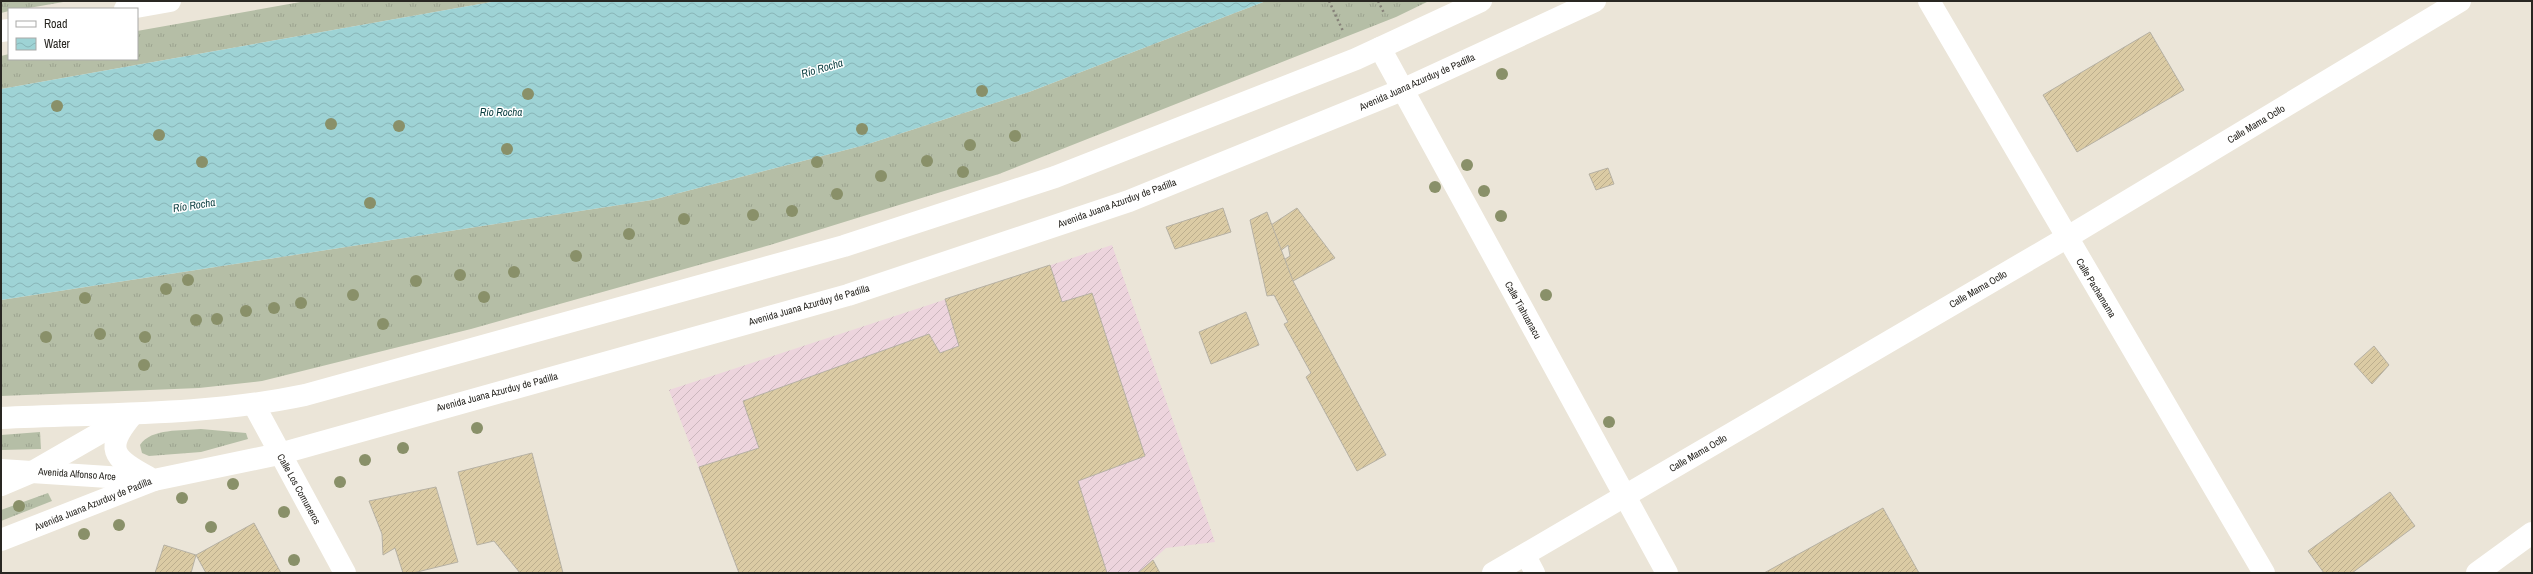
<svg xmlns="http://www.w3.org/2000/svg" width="2533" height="574" font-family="'Archivo Narrow',sans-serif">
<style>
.industrial{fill:url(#industrial-furrows)}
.grass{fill:url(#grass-tufts)}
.water{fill:url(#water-waves)}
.building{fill:url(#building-hatch);stroke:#b6b1a4}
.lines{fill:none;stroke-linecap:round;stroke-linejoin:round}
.path{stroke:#868279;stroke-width:2.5;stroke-dasharray:2 3;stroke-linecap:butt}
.service{stroke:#fff;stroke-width:20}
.minor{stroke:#fff;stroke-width:22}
.tertiary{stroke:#fff;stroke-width:22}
.primary{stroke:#fff;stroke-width:22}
.tree{fill:#899069}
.labels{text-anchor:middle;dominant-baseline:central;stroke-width:3;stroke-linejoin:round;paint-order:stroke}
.street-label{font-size:10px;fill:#292722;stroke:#fff}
.water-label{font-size:11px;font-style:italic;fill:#093d3f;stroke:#fff}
</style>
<defs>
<pattern id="industrial-furrows" width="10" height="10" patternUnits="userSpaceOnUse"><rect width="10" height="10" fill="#edd4dd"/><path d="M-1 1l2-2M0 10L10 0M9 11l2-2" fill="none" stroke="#cbb6bd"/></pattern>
<pattern id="grass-tufts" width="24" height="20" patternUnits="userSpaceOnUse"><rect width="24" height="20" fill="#b5bea6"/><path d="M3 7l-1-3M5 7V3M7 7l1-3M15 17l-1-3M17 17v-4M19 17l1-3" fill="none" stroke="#9ca38f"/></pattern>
<pattern id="water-waves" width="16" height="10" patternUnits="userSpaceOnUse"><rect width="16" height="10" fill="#9ed3d5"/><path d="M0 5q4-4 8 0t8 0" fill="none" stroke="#88b5b7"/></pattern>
<pattern id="building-hatch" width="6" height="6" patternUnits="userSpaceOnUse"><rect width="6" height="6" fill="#dbcba4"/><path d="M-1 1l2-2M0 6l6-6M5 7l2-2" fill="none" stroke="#bcae8d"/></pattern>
</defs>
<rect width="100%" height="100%" fill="#ebe5d8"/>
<!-- industrial -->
<polygon class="industrial" points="1112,245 1215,542 1166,548 1138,573 739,573 669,390"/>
<!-- grass -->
<g class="grass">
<polygon points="1,1 69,1 23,9 9,9 9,11 1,13"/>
<polygon points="306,1 497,1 1,89 1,56 9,54 9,59 137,59 137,31"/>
<polygon points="1266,1 1429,1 1396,17 999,174 770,245 471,329 262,381 199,388 1,396 1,300 652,200 865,145 1029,92"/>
<path d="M 201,429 L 246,433 L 248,439 L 201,452 L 149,456 L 142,453 L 140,445 C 151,428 182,431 201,429 Z"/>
<polygon points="40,432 41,449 1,450 1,435"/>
<polygon points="48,493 52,501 1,521 1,510"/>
</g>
<!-- water -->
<polygon class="water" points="497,1 1266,1 1029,92 865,145 652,200 1,300 1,89"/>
<!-- building -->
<g class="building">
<polygon points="2150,32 2184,90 2077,152 2043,95"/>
<polygon points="1608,168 1614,184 1596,190 1589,174"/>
<polygon points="1223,208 1231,232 1175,249 1166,227"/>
<polygon points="1297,208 1335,258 1293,281 1282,261 1290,256 1288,245 1279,252 1271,225"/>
<polygon points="1267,212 1293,281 1386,455 1357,471 1306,377 1311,373 1284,324 1288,322 1274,295 1267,296 1250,220"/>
<polygon points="1050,265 1062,302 1092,293 1145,456 1078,481 1107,573 739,573 699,467 759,448 743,401 929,334 940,353 959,346 945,299"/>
<polygon points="1246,312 1259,345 1211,364 1199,332"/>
<polygon points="2374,346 2389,365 2372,384 2354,364"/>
<polygon points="532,453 563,573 520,573 494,541 477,545 458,472"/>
<polygon points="436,487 458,562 413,573 403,573 395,548 383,555 382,534 369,501"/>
<polygon points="2390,492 2415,526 2352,573 2324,573 2308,551"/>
<polygon points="1883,508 1919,573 1764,573"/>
<polygon points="254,523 281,573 206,573 196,555"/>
<polygon points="164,545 196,555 191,573 155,573"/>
<polygon points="1153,560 1160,573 1138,573"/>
</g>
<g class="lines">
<!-- path -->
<g class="path">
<polyline points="1329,1 1343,31"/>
<polyline points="1378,1 1384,13"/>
</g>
<!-- service -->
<polyline class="service" points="1525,554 1535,573"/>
<!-- minor -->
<g class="minor">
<polyline points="1929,1 2264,573"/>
<polyline points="1380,48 1667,573"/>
<polyline points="254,405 345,573"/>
<polyline points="1493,573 2066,238 2460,1"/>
<polyline points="2477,573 2532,533"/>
</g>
<!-- tertiary -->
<g class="tertiary">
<polyline points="1,485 34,471 133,414"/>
<polyline points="1,540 154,480"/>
</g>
<!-- primary -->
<g class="primary">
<polyline points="125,9 170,1"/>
<polyline points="1,31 9,30"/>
<path d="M 133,414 C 104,448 112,458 148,477"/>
<path d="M 1,418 C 103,413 205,416 305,395 L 844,246 L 1055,177 L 1356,59 L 1481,1"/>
<polyline points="1,470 154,480 279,454 848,295 1129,201 1402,90 1595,1"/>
</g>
</g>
<!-- trees -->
<g class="tree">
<circle cx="1502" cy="74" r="6"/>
<circle cx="982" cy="91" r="6"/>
<circle cx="528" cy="94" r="6"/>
<circle cx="57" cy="106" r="6"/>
<circle cx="331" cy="124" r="6"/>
<circle cx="399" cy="126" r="6"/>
<circle cx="862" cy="129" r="6"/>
<circle cx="159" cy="135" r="6"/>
<circle cx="1015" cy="136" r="6"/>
<circle cx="970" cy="145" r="6"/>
<circle cx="507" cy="149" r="6"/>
<circle cx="927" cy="161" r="6"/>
<circle cx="202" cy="162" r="6"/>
<circle cx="817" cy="162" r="6"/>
<circle cx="1467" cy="165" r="6"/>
<circle cx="963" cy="172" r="6"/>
<circle cx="881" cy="176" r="6"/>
<circle cx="1435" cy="187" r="6"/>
<circle cx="1484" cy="191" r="6"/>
<circle cx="837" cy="194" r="6"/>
<circle cx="370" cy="203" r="6"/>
<circle cx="792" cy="211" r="6"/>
<circle cx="753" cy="215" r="6"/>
<circle cx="1501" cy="216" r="6"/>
<circle cx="684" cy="219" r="6"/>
<circle cx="629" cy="234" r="6"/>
<circle cx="576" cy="256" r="6"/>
<circle cx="514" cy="272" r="6"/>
<circle cx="460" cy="275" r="6"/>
<circle cx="188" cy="280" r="6"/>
<circle cx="416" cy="281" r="6"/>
<circle cx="166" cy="289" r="6"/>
<circle cx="353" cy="295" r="6"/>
<circle cx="1546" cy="295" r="6"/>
<circle cx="484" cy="297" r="6"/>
<circle cx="85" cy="298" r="6"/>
<circle cx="301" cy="303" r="6"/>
<circle cx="274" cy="308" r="6"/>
<circle cx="246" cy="311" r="6"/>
<circle cx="217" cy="319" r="6"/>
<circle cx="196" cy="320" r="6"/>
<circle cx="383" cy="324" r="6"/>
<circle cx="100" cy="334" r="6"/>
<circle cx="46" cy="337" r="6"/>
<circle cx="145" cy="337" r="6"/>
<circle cx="144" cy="365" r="6"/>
<circle cx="1609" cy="422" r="6"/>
<circle cx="477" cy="428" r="6"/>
<circle cx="403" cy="448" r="6"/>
<circle cx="365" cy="460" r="6"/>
<circle cx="340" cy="482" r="6"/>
<circle cx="233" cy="484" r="6"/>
<circle cx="182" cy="498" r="6"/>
<circle cx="19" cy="506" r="6"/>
<circle cx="284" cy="512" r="6"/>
<circle cx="119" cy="525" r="6"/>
<circle cx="211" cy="527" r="6"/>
<circle cx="84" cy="534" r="6"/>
<circle cx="294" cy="560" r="6"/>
</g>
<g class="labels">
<!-- street labels -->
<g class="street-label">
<text transform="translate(1417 82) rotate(-24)">Avenida Juana Azurduy de Padilla</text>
<text transform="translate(2256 124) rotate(-31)">Calle Mama Ocllo</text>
<text transform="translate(1117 203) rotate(-20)">Avenida Juana Azurduy de Padilla</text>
<text transform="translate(2096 288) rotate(59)">Calle Pachamama</text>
<text transform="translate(1978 289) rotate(-30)">Calle Mama Ocllo</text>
<text transform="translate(809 305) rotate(-16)">Avenida Juana Azurduy de Padilla</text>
<text transform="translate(1523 310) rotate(61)">Calle Tiahuanacu</text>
<text transform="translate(497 392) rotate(-15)">Avenida Juana Azurduy de Padilla</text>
<text transform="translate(1698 453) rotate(-30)">Calle Mama Ocllo</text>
<text transform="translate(77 474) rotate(4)">Avenida Alfonso Arce</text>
<text transform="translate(299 489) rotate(61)">Calle Los Comuneros</text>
<text transform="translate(93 504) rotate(-22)">Avenida Juana Azurduy de Padilla</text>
</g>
<!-- water labels -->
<g class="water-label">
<text transform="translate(822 68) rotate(-16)">Río Rocha</text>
<text x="501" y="112">Río Rocha</text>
<text transform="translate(194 205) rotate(-9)">Río Rocha</text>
</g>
</g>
<!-- border -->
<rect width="2533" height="574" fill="none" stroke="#292722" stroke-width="4"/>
<!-- legend -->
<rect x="8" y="8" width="130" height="52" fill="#ffffff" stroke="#a9a9a7"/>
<rect x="16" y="21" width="20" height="6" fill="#ffffff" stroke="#a9a9a7"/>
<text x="44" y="28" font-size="12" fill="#292722">Road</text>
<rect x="16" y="38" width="20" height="12" fill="url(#water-waves)" stroke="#a9a9a7"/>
<text x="44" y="48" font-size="12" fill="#292722">Water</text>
</svg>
